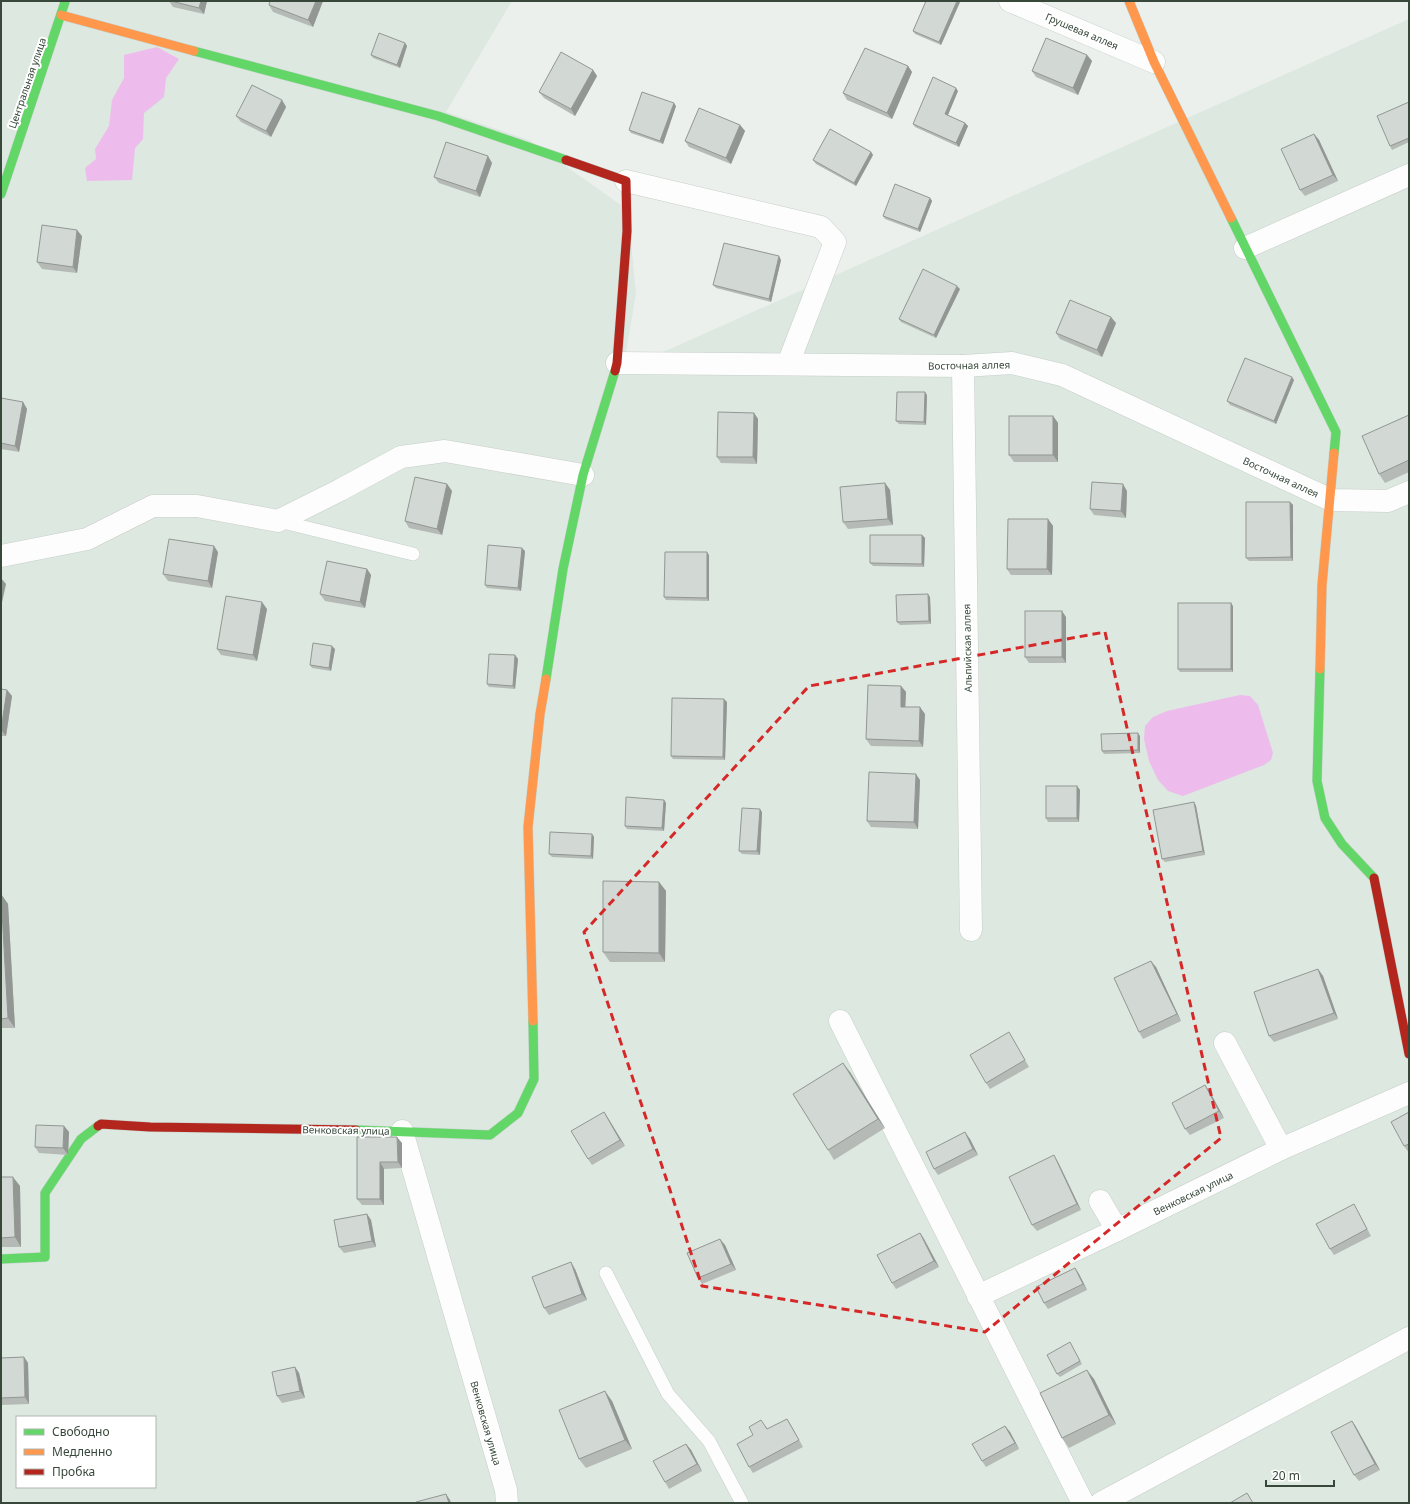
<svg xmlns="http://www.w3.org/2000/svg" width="1410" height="1504" font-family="'Noto Sans',sans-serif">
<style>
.residential{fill:#dce8e0;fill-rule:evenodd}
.water{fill:#edbcec}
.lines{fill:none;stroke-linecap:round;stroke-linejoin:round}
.lane-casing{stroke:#c8ceca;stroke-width:14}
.street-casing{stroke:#c8ceca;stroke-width:23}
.fast-casing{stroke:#c5d2ca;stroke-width:10}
.slow-casing{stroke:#c5d2ca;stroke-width:10}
.jam-casing{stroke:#c5d2ca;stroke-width:10}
.lane{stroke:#fcfdfc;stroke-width:13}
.street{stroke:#fcfdfc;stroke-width:22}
.fast{stroke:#63d668;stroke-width:9}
.slow{stroke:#ff974d;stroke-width:9}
.jam{stroke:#b3261e;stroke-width:9}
.wall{fill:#b5bab6}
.shaded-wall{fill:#939794}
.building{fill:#d2d8d4;stroke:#939794}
.marked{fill:none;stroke:#d62828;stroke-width:3;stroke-dasharray:8 5;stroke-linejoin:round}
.labels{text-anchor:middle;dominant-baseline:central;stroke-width:4;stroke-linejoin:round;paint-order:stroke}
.street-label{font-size:10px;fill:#37473a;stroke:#fff}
</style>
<rect width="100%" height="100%" fill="#ebf0ed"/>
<!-- residential -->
<path class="residential" d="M 1,1 L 512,1 L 446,112 L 529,140 L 628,210 L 636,293 L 623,370 L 1409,19 L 1409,1503 L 1,1503 ZM 17,1417 L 155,1417 L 155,1487 L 17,1487 Z"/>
<!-- water -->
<g class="water">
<polygon points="157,47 179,59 166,78 164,97 144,113 143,139 135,148 132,180 87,181 85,168 96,159 95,149 109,126 112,100 124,78 124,55"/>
<polygon points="1240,695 1250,696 1258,705 1273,753 1271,760 1264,765 1183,796 1168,791 1158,780 1149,761 1144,739 1145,726 1153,717 1167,711"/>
</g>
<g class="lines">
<defs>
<g id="lane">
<polyline points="279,521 413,554"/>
<polyline points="606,1273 668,1394 709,1441 742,1503"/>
</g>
<g id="street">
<polyline points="1010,1 1154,62"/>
<polyline points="626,181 821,227 835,242 788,364"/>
<polyline points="1245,248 1409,175"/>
<polyline points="617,363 963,366 1012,363 1062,375 1331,500 1388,501 1409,492"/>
<polyline points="963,366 971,930"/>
<polyline points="1,556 87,539 153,506 197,506 278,521 340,490 401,457 445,451 583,475"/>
<polyline points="840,1021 1083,1503"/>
<polyline points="1225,1043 1281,1149"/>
<polyline points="402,1131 506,1490 507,1503"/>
<polyline points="1100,1201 1117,1230"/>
<polyline points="978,1296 1117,1230 1281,1149 1409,1093"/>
<polyline points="1101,1503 1409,1338"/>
</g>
<g id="fast">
<polyline points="194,51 438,116 566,160"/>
<polyline points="1,194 65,2"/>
<polyline points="1231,218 1336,432 1334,453"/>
<polyline points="1320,669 1317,781 1325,818 1342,844 1374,878"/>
<polyline points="546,679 563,569 583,475 615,371"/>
<polyline points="356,1130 490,1135 518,1113 534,1079 533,1021"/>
<polyline points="1,1259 45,1257 45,1193 81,1139 98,1126"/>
</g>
<g id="slow">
<polyline points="1129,1 1154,62 1231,218"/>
<polyline points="61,15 194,51"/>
<polyline points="1320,669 1322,585 1334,453"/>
<polyline points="533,1021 528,827 540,714 546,679"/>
</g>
<g id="jam">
<polyline points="566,160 626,181 627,231 617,363 615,371"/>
<polyline points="1374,878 1409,1054"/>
<polyline points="98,1126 101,1124 150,1127 356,1130"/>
</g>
</defs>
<!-- lane casing -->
<use href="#lane" class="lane-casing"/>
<!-- street casing -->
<use href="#street" class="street-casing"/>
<!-- fast casing -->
<use href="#fast" class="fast-casing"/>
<!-- slow casing -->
<use href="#slow" class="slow-casing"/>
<!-- jam casing -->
<use href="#jam" class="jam-casing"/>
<!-- lane -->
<use href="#lane" class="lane"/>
<!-- street -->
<use href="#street" class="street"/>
<!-- fast -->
<use href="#fast" class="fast"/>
<!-- slow -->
<use href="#slow" class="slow"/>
<!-- jam -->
<use href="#jam" class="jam"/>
</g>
<!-- wall -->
<g class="wall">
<polygon points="169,1 207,1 204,14 173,7"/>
<polygon points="270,1 323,1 313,27 273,12 269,5"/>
<polygon points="960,2 941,45 915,34 913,31"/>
<polygon points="405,43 407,46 400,68 373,58 371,55"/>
<polygon points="1087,55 1092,61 1078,95 1036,77 1032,71"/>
<polygon points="908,66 912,72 892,119 847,100 843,93"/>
<polygon points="593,70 597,76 575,116 544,98 539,92"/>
<polygon points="958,91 948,115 965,123 968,126 959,147 915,127 913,124"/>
<polygon points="282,100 286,107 271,137 241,122 236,116"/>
<polygon points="1409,102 1409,142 1392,150 1390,146"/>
<polygon points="676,106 663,144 631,133 629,130"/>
<polygon points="740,125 745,131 731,164 689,147 685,141"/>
<polygon points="1314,134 1319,140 1338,181 1305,196 1300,190"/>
<polygon points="871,152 873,155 856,186 816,164 813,160"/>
<polygon points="492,163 480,197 439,183 434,177"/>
<polygon points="930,198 932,201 920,232 885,219 883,216"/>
<polygon points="82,236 77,273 42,269 37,262"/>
<polygon points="781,260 771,302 716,288 713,285"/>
<polygon points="960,289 936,338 901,322 899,319"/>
<polygon points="1116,323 1102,357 1060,339 1056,333"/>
<polygon points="1294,380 1276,424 1230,405 1227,401"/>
<polygon points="927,395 926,425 899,424 896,421"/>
<polygon points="1,398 23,402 27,409 19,452 1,449"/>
<polygon points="754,413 758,419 757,464 721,463 717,457"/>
<polygon points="1409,415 1409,472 1385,483 1379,474"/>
<polygon points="1053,416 1058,423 1058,462 1014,462 1009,455"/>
<polygon points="885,483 890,490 893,525 848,529 843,522"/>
<polygon points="447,484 452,491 442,535 409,528 405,521"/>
<polygon points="1127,491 1126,518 1094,515 1090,509"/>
<polygon points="1290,502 1293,505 1293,561 1249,561 1246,558"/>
<polygon points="1048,519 1053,526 1052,575 1011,575 1007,569"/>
<polygon points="922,535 925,538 924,567 873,566 870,563"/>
<polygon points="525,551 521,591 487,588 485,585"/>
<polygon points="218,552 212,588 168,581 163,574"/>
<polygon points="709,555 709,601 666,600 664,597"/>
<polygon points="367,569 371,575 365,608 325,601 320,594"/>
<polygon points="930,597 931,624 900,625 897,622"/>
<polygon points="1233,606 1233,672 1180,672 1178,669"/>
<polygon points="267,609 257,661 221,655 217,649"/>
<polygon points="1066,617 1066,663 1029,663 1025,657"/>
<polygon points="335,649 331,671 312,668 310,665"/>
<polygon points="515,655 518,659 515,689 489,687 487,684"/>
<polygon points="901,686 906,692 905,707 925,714 923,747 871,746 866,739"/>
<polygon points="1,689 7,690 12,696 6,736 1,736"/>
<polygon points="727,702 725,760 673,759 671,756"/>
<polygon points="1140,736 1140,753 1104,754 1102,751"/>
<polygon points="920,780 918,829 871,827 867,821"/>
<polygon points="1077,786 1080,790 1079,822 1048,822 1046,818"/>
<polygon points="664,800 666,803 664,831 627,829 625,826"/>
<polygon points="1194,802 1196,806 1205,855 1165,862 1162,859"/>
<polygon points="762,812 760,855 742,854 739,851"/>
<polygon points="592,834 594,837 593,859 552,857 549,854"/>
<polygon points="659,882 666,891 665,962 610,962 603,952"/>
<polygon points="1,894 8,904 15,1028 1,1028"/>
<polygon points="1156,967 1181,1021 1143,1039 1139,1032"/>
<polygon points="1318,969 1323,976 1338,1019 1274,1042 1269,1036"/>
<polygon points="1013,1039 1029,1067 990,1089 986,1083"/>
<polygon points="850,1072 885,1128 834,1160 828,1150"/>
<polygon points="1210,1092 1224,1118 1190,1135 1185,1129"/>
<polygon points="604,1112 608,1118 625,1146 592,1165 588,1159"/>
<polygon points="1409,1112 1409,1153 1404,1146"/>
<polygon points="64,1126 69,1132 68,1155 39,1153 35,1147"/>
<polygon points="357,1137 402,1143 402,1168 384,1169 384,1205 362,1205 357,1199"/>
<polygon points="970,1139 978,1155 938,1175 934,1169"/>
<polygon points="1058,1162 1081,1210 1037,1231 1032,1225"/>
<polygon points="1,1177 20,1186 21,1247 1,1247"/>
<polygon points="1358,1211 1371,1236 1334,1255 1330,1249"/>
<polygon points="367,1214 371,1220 376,1247 344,1253 339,1247"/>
<polygon points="920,1233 924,1239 939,1267 896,1289 892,1283"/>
<polygon points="725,1245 736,1270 702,1284 698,1278"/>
<polygon points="1075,1268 1079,1274 1087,1290 1048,1309 1044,1303"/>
<polygon points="575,1269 587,1300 549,1315 544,1308"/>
<polygon points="1072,1346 1082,1364 1060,1377 1057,1374"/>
<polygon points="24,1357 28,1363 29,1404 1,1405 1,1358"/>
<polygon points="295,1367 299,1373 305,1398 282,1403 277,1396"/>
<polygon points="1094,1379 1116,1424 1069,1448 1062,1438"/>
<polygon points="612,1401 632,1449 586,1468 579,1459"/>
<polygon points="787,1419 791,1425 803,1447 753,1473 749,1467 753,1435 766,1426 767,1429"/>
<polygon points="1352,1421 1356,1427 1380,1470 1359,1481 1354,1475"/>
<polygon points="1005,1426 1010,1432 1019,1449 986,1467 982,1461"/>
<polygon points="686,1444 691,1450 702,1471 669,1489 665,1482"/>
</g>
<!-- shaded-wall -->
<g class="shaded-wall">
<polygon points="201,1 207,1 204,14 199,8"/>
<polygon points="316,1 323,1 313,27 308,20"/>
<polygon points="957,1 959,1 960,2 941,45 939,42"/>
<polygon points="405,43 407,46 400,68 397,65"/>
<polygon points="1087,55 1092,61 1078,95 1073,88"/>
<polygon points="908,66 912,72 892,119 887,113"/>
<polygon points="593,70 597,76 575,116 571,109"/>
<polygon points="956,88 958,91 947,117 945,114"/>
<polygon points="282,100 286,107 271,137 266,131"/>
<polygon points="674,103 676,106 663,144 660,141"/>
<polygon points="965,123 968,126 959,147 956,143"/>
<polygon points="740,125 745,131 731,164 726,158"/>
<polygon points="1314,134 1319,140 1338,181 1333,175"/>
<polygon points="871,152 873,155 856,186 854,183"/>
<polygon points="488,156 492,163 480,197 476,191"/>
<polygon points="930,198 932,201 920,232 918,229"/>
<polygon points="77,230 82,236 77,273 73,267"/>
<polygon points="779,256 781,260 771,302 769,299"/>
<polygon points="957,286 960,289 936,338 934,335"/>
<polygon points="1111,317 1116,323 1102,357 1097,350"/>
<polygon points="1292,377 1294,380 1276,424 1274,421"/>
<polygon points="925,392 927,395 926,425 924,422"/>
<polygon points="23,402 27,409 19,452 15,446"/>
<polygon points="754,413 758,419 757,464 753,457"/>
<polygon points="1053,416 1058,423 1058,462 1053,455"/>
<polygon points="885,483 890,490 893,525 888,519"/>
<polygon points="447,484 452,491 442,535 437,529"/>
<polygon points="1123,484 1127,491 1126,518 1121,511"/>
<polygon points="1290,502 1293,505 1293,561 1291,557"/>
<polygon points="1048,519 1053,526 1052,575 1047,569"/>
<polygon points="922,535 925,538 924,567 922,564"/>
<polygon points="214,546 218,552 212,588 208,581"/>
<polygon points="522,548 525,551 521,591 518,588"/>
<polygon points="707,552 709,555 709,601 707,598"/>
<polygon points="367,569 371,575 365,608 360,602"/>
<polygon points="1,578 6,584 1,607"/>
<polygon points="928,594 930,597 931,624 929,621"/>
<polygon points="262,602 267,609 257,661 253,655"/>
<polygon points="1231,603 1233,606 1233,672 1231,669"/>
<polygon points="1062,611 1066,617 1066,663 1062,657"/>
<polygon points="332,646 335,649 331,671 329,668"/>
<polygon points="515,655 518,659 515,689 513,686"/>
<polygon points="901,686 906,692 905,713 901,707"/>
<polygon points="7,690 12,696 6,736 1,730"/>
<polygon points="724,699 727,702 725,760 723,757"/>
<polygon points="920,707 925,714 923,747 919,741"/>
<polygon points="1138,733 1140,736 1140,753 1138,750"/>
<polygon points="916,774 920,780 918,829 914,822"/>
<polygon points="1077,786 1080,790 1079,822 1077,818"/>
<polygon points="664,800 666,803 664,831 662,828"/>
<polygon points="1194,802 1196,806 1205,855 1203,851"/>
<polygon points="760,809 762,812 760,855 757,851"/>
<polygon points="592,834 594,837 593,859 591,856"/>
<polygon points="659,882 666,891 665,962 659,953"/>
<polygon points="1,894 8,904 15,1028 8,1018"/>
<polygon points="1151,961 1156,967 1181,1021 1177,1014"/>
<polygon points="1318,969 1323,976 1338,1019 1334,1013"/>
<polygon points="843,1063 850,1072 885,1128 878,1119"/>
<polygon points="1205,1085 1210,1092 1224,1118 1219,1111"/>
<polygon points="604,1112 608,1118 625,1146 620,1140"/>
<polygon points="64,1126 69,1132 68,1155 63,1148"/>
<polygon points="965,1132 970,1139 978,1155 973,1149"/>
<polygon points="397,1137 402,1143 402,1168 398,1162"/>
<polygon points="1054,1155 1058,1162 1081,1210 1077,1204"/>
<polygon points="380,1162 384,1169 384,1205 380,1199"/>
<polygon points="13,1177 20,1186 21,1247 15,1237"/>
<polygon points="367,1214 371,1220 376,1247 372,1241"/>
<polygon points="920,1233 924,1239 939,1267 934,1261"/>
<polygon points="720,1239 725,1245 736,1270 731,1264"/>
<polygon points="571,1262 575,1269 587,1300 582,1294"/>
<polygon points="1075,1268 1079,1274 1087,1290 1083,1284"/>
<polygon points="24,1357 28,1363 29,1404 25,1397"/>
<polygon points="295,1367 299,1373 305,1398 300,1391"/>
<polygon points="1087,1370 1094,1379 1116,1424 1109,1415"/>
<polygon points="605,1391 612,1401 632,1449 625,1440"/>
<polygon points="1352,1421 1356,1427 1380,1470 1375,1464"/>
<polygon points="1005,1426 1010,1432 1019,1449 1015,1443"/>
<polygon points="686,1444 691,1450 702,1471 697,1464"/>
<polygon points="446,1494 450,1500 451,1503 449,1503"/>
</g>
<!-- building -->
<g class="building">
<polygon points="171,1 201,1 199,8"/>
<polygon points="270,1 316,1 308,20 269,5"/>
<polygon points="926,1 957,1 939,42 913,31"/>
<polygon points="379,33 405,43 397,65 371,55"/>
<polygon points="1046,38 1087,55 1073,88 1032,71"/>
<polygon points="865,48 908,66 887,113 843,93"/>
<polygon points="561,52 593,70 571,109 539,92"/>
<polygon points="933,77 956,88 945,114 965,123 956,143 913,124"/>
<polygon points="252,85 282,100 266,131 236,116"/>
<polygon points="642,92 674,103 660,141 629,130"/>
<polygon points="1409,102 1409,138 1390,146 1377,116"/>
<polygon points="699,108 740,125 726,158 685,141"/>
<polygon points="830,129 871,152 854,183 813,160"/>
<polygon points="1314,134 1333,175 1300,190 1281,149"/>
<polygon points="446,142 488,156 476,191 434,177"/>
<polygon points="895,184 930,198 918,229 883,216"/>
<polygon points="42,225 77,230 73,267 37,262"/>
<polygon points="724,243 779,256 769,299 713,285"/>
<polygon points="923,269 957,286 934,335 899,319"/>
<polygon points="1070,300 1111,317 1097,350 1056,333"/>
<polygon points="1245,358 1292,377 1274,421 1227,401"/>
<polygon points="897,392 925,392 924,422 896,421"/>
<polygon points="1,398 23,402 15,446 1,443"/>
<polygon points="718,412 754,413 753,457 717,457"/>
<polygon points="1409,415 1409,460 1379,474 1362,436"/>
<rect x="1009" y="416" width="44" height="39"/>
<polygon points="415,477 447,484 437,529 405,521"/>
<polygon points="1092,482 1123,484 1121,511 1090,509"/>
<polygon points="885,483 888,519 843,522 840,487"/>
<polygon points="1246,502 1290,502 1291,557 1246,558"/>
<polygon points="1008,519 1048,519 1047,569 1007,569"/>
<polygon points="870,535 922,535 922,564 870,563"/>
<polygon points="169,539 214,546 208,581 163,574"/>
<polygon points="488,545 522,548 518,588 485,585"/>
<polygon points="665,552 707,552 707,598 664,597"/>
<polygon points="327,561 367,569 360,602 320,594"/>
<polygon points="928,594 929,621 897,622 896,595"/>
<polygon points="226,596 262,602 253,655 217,649"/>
<rect x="1178" y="603" width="53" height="66"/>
<rect x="1025" y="611" width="37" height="46"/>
<polygon points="313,643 332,646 329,668 310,665"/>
<polygon points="489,654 515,655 513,686 487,684"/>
<polygon points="868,685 901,686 901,707 920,707 919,741 866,739"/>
<polygon points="1,689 7,690 1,730"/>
<polygon points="672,698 724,699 723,757 671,756"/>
<polygon points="1138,733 1138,750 1102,751 1101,734"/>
<polygon points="869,772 916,774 914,822 867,821"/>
<rect x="1046" y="786" width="31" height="32"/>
<polygon points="626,797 664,800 662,828 625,826"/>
<polygon points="1194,802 1203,851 1162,859 1153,810"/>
<polygon points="742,808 760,809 757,851 739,851"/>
<polygon points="550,832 592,834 591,856 549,854"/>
<polygon points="603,881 659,882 659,953 603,952"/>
<polygon points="1,894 8,1018 1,1019"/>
<polygon points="1151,961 1177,1014 1139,1032 1114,978"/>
<polygon points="1318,969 1334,1013 1269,1036 1254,992"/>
<polygon points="1009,1032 1025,1060 986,1083 970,1055"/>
<polygon points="843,1063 878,1119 828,1150 793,1094"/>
<polygon points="1205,1085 1219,1111 1185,1129 1172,1103"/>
<polygon points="604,1112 620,1140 588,1159 571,1131"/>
<polygon points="1409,1112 1409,1144 1404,1146 1391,1122"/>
<polygon points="36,1125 64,1126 63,1148 35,1147"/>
<polygon points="965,1132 973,1149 934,1169 926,1152"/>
<polygon points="357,1137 397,1137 398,1162 380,1162 380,1199 357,1199"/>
<polygon points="1054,1155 1077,1204 1032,1225 1009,1177"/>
<polygon points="1,1177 13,1177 15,1237 1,1238"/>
<polygon points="1354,1204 1367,1229 1330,1249 1316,1224"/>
<polygon points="367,1214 372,1241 339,1247 334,1220"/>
<polygon points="920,1233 934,1261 892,1283 877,1255"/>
<polygon points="720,1239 731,1264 698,1278 687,1253"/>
<polygon points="571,1262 582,1294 544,1308 532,1277"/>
<polygon points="1075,1268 1083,1284 1044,1303 1036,1287"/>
<polygon points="1070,1342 1080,1361 1057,1374 1047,1355"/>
<polygon points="24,1357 25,1397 1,1398 1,1358"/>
<polygon points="295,1367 300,1391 277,1396 272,1372"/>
<polygon points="1087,1370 1109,1415 1062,1438 1040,1393"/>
<polygon points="605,1391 625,1440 579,1459 559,1410"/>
<polygon points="787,1419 799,1440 749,1467 737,1444 753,1435 749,1427 761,1420 767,1429"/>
<polygon points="1352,1421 1375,1464 1354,1475 1331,1432"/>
<polygon points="1005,1426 1015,1443 982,1461 972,1444"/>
<polygon points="686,1444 697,1464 665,1482 653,1461"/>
<polygon points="1247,1493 1253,1503 1230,1503"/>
<polygon points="446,1494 449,1503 416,1503 416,1502"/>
</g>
<!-- marked area -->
<path class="marked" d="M 1105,632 L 1221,1138 L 985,1332 L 702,1286 L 584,932 L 809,686 Z"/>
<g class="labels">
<!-- street labels -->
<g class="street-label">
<text transform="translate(1082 31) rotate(23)">Грушевая аллея</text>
<text transform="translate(27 83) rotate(-71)">Центральная улица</text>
<text transform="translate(969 365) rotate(-1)">Восточная аллея</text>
<text transform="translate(1281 477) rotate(25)">Восточная аллея</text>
<text transform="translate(967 648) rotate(-91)">Альпийская аллея</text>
<text transform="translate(346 1130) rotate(1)">Венковская улица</text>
<text transform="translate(1193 1193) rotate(-26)">Венковская улица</text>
<text transform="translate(486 1423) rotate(74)">Венковская улица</text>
</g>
</g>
<!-- border -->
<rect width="1410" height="1504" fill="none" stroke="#37473a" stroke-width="4"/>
<!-- legend -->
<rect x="16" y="1416" width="140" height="72" fill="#ffffff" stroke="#afb5b0"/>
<rect x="24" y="1429" width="20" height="6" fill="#63d668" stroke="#afb5b0"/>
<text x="52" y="1436" font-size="12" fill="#37473a">Свободно</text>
<rect x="24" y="1449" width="20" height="6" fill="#ff974d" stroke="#afb5b0"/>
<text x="52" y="1456" font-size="12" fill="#37473a">Медленно</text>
<rect x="24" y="1469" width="20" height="6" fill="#b3261e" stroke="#afb5b0"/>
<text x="52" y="1476" font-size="12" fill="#37473a">Пробка</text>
<!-- scale -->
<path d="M1266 1480v6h68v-6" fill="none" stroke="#37473a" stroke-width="2"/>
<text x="1272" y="1480" font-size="12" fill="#37473a" stroke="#ffffff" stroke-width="3" paint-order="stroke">20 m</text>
</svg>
